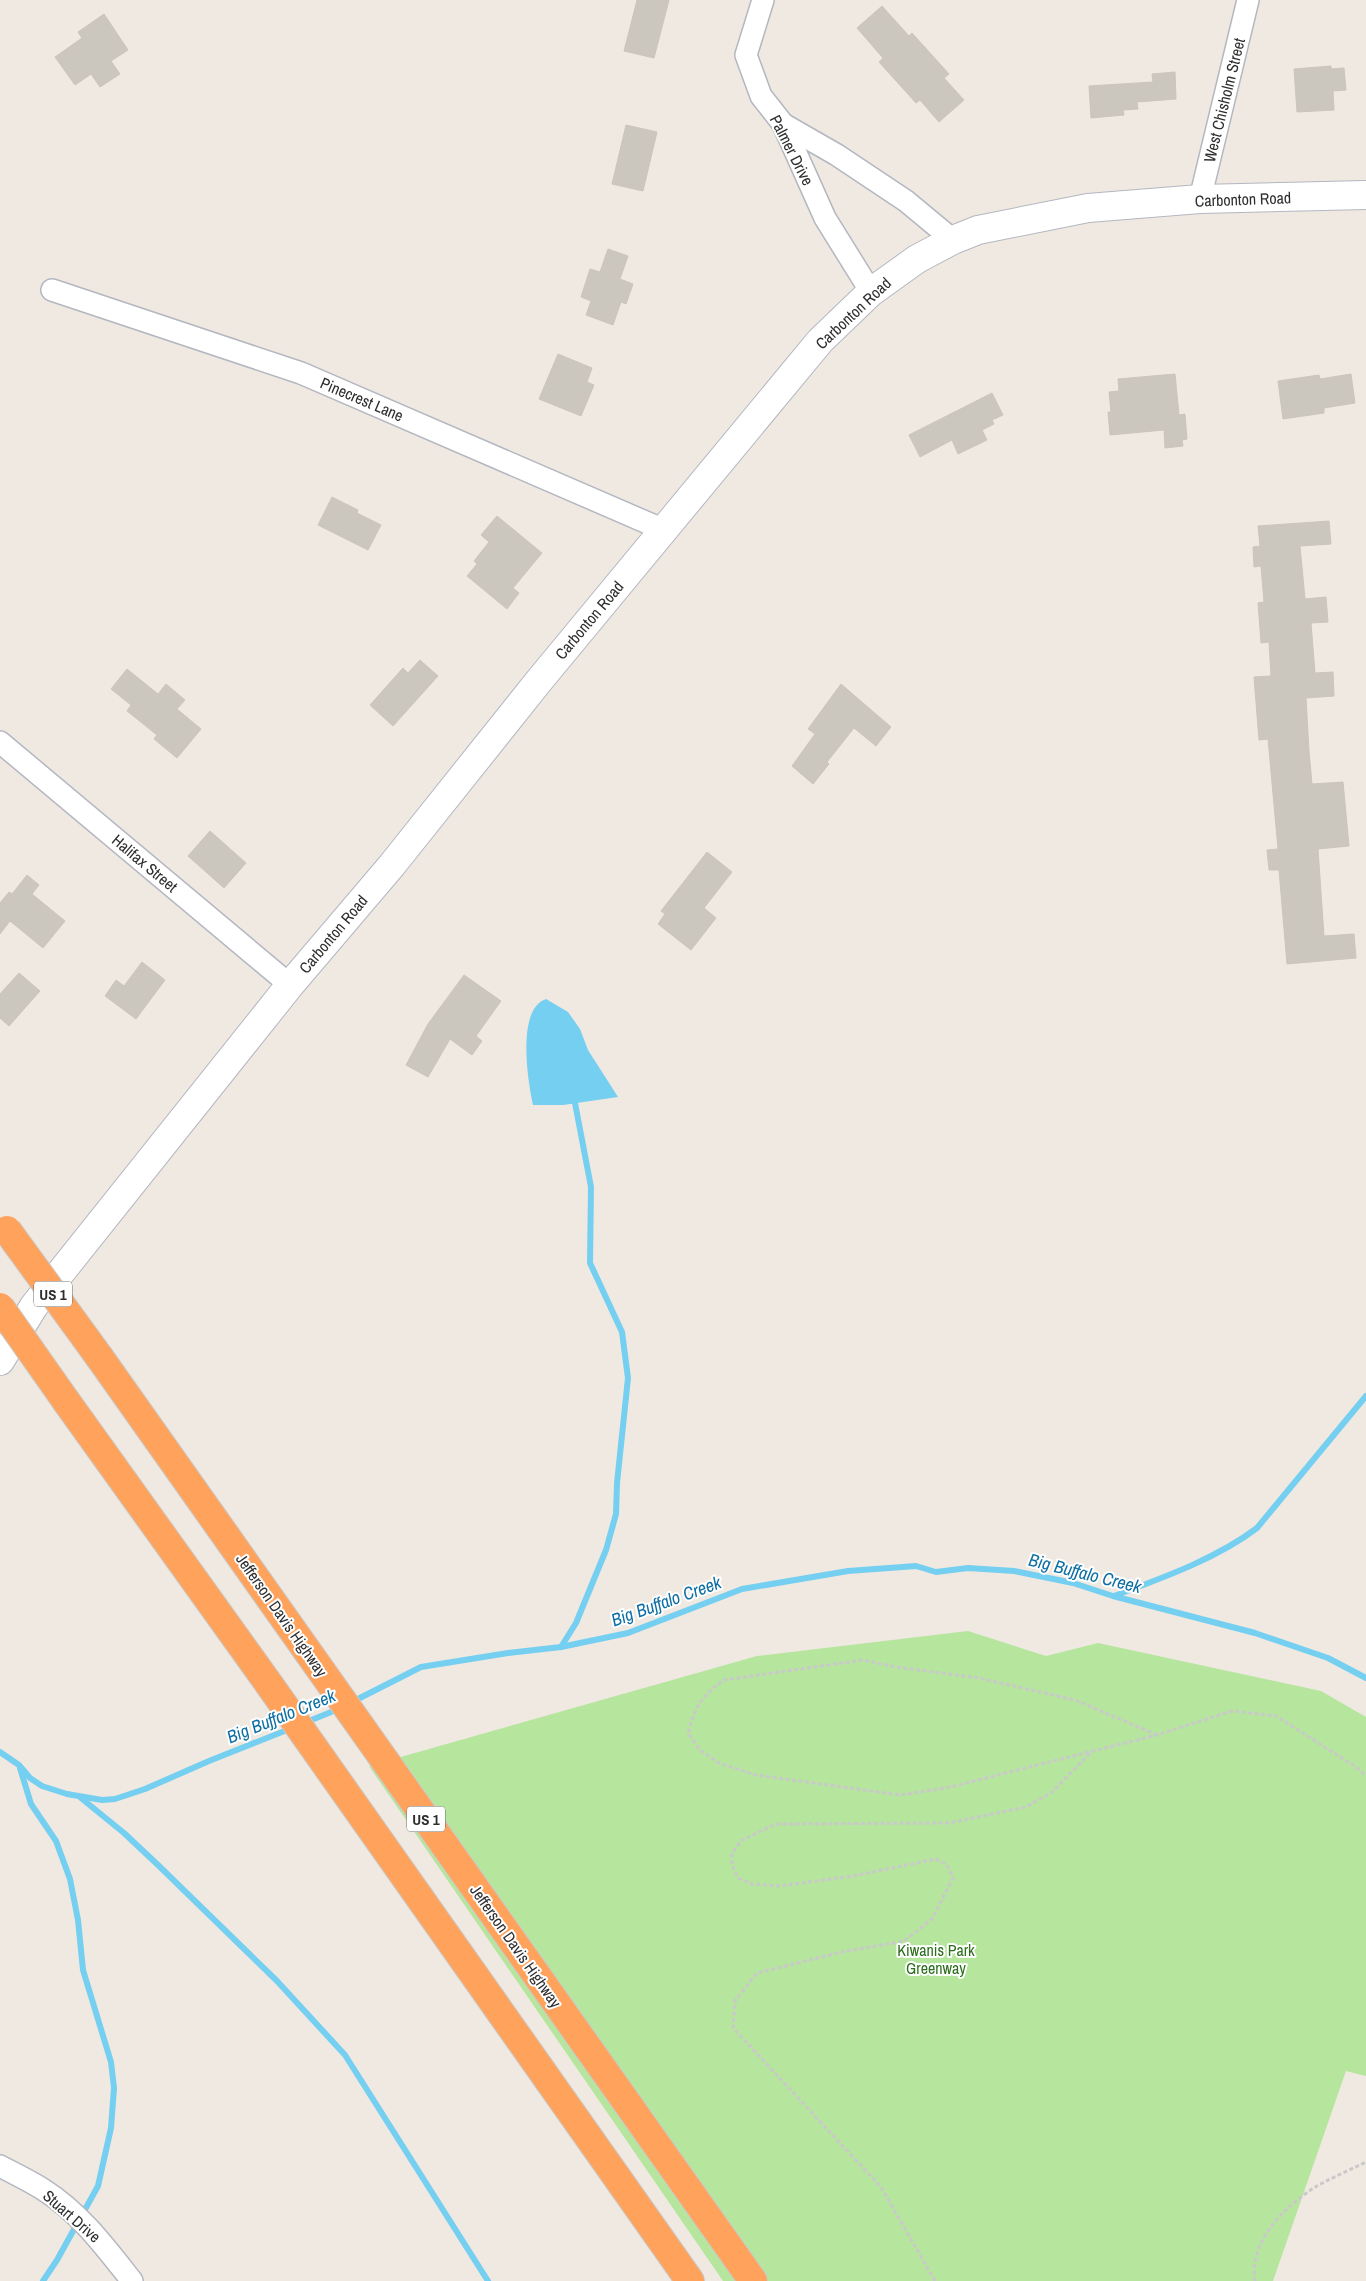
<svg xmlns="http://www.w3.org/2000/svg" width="1366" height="2281" font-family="'Archivo Narrow',sans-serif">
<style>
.green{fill:#b6e59e}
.water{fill:#75cff0}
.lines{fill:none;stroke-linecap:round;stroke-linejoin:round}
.stream{stroke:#75cff0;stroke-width:6}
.building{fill:#cbc7bf;stroke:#cbc5ba}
.street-casing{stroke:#b4b7c1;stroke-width:24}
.secondary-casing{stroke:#b4b7c1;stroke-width:30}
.highway-casing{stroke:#c9c9c9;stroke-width:30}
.path{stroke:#c9c9c9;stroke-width:3;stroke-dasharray:4 2.5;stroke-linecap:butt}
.street{stroke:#fff;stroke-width:21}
.secondary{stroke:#fff;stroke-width:28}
.highway{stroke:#ffa35c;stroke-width:28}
.highway-bridge-casing{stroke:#c9c9c9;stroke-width:30;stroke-linecap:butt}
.highway-bridge{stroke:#ffa35c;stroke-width:28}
.labels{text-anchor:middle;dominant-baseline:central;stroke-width:4;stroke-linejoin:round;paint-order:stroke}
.shield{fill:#fff;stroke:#6d6d6d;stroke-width:1}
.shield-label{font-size:15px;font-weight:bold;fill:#2e2e2e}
.street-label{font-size:16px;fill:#2e2e2e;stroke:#fff}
.park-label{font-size:16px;fill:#2c6e1b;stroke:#fff}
.water-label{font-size:18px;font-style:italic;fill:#0d6fa3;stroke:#fff}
</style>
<rect width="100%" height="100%" fill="#efe9e1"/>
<!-- green -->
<polygon class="green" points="968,1631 1046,1656 1098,1643 1321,1691 1366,1717 1366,2076 1346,2071 1273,2281 723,2281 369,1766 757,1656"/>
<!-- water -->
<path class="water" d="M 546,999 L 568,1012 L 580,1029 L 588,1050 L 618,1097 L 563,1105 L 533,1105 C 528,1082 516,1009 546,999 Z"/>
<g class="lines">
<!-- stream -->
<g class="stream">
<path d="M 1114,1596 C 1162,1578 1216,1559 1257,1528 L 1366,1396"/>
<polyline points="561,1647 576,1623 606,1550 616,1514 617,1483 628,1378 622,1332 590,1263 591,1187 575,1103 570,1096"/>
<polyline points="352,1702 421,1667 508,1653 561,1647 628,1633 742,1589 848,1571 916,1566 936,1572 968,1568 1014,1571 1073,1583 1113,1596 1255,1633 1328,1658 1366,1678"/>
<polyline points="304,1723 341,1708"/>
<polyline points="0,1752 19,1765 30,1778 42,1786 67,1794 102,1800 115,1799 145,1789 209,1761 292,1728"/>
<polyline points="20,1768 31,1804 56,1841 70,1879 78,1920 83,1970 111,2062 114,2088 111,2128 98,2186 57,2260 43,2281"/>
<polyline points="81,1798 124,1833 158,1865 277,1981 345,2055 488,2281"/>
</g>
</g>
<!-- building -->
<g class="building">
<polygon points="637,0 669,0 654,58 624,51"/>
<polygon points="882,6 909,36 912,33 949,74 944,78 964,100 939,122 920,100 916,103 879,62 883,58 857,28"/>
<polygon points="104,14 128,50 111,61 120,74 100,87 91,74 75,85 55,57 82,38 78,32"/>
<polygon points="1331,66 1331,69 1344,68 1346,90 1333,91 1334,110 1297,112 1294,69"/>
<polygon points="1175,72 1176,99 1137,102 1138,109 1123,110 1124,115 1091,118 1089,86 1153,82 1152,74"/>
<polygon points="626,125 657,132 643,191 612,184"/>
<polygon points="608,249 628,256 620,279 633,284 626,304 621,302 613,325 586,315 591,301 581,297 590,269 600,272"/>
<polygon points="558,354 592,368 587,382 594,385 581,416 539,399"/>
<polygon points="1175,374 1179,415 1185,414 1187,439 1182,440 1183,446 1165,448 1164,430 1110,435 1108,412 1111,412 1109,392 1119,391 1118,379"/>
<polygon points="1351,374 1355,403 1324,408 1324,413 1283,419 1278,381 1319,375 1320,379"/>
<polygon points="992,393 1003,415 992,420 994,424 982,430 987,440 958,454 952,440 920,457 909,435"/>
<polygon points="332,497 358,510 357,513 381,525 368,550 318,525"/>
<polygon points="497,516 542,553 513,588 519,593 507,609 467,576 477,564 474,561 489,542 481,535"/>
<polygon points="1329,521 1331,544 1300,546 1305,599 1326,597 1328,622 1311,623 1315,673 1333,672 1334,696 1306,698 1309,751 1312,784 1343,782 1349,846 1318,849 1324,936 1354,934 1356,958 1287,964 1279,870 1269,870 1267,850 1278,849 1268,739 1259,740 1254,677 1271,676 1269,642 1261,643 1258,603 1264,602 1261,566 1254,567 1253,547 1260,546 1258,526"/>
<polygon points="420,660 438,676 393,726 370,705 403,668 408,673"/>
<polygon points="127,669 158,694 166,684 185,700 177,709 201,729 177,758 154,739 157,735 127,711 131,705 111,689"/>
<polygon points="841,684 891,727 876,746 854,728 827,762 829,764 813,784 792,766 815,734 808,729"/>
<polygon points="210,831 246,863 224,888 188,856"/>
<polygon points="707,852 732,872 704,908 716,918 691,950 658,924 665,914 661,911"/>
<polygon points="27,875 39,885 32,894 65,921 43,948 10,921 0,934 0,903 9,892 12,894"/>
<polygon points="142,962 165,980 136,1019 105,996 116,980 124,986"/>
<polygon points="19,973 40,991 9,1026 0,1018 0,994"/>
<polygon points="464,975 501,1001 476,1036 482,1041 472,1055 450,1039 428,1077 406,1065 428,1024"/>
</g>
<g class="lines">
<defs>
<g id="street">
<polyline points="763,0 746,55 761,96 783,124 825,218 871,292"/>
<polyline points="783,124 837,155 906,201 953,240"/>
<polyline points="1200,199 1248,0"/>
<polyline points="52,290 301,373 664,530"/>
<polyline points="0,742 290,985"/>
<path d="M 0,2166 C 15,2174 30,2181 44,2190 C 80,2213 106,2248 132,2281"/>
</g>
<polyline id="secondary" points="0,1361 34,1306 290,985 392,865 538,682 820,341 871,292 917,259 953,240 978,230 1088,208 1200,199 1366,195"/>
<g id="highway">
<polyline points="100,1358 753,2281"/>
<polyline points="66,1401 271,1687 690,2281"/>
</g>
</defs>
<!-- street casing -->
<use href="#street" class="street-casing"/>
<!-- secondary casing -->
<use href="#secondary" class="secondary-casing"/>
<!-- highway casing -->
<use href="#highway" class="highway-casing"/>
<!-- path -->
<g class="path">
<path d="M 1157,1735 L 1075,1700 L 979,1678 L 896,1667 L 863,1660 L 724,1680 C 700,1697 696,1706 688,1733 L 700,1750 L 719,1763 L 756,1775 L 900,1795 L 946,1788 L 1157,1735 L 1232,1711 L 1276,1716 L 1356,1767 L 1366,1776"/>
<polyline points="935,2281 881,2187 733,2028 735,2001 757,1973 842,1952 904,1941 932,1919 953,1878 947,1865 936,1859 853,1876 779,1886 752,1884 738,1878 732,1865 732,1853 742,1840 776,1824 949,1823 1026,1807 1052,1792 1092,1751"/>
<path d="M 1255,2281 C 1249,2240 1285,2206 1317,2186 C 1333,2177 1350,2170 1366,2162"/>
</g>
<!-- street -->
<use href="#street" class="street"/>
<!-- secondary -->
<use href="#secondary" class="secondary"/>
<!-- highway -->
<use href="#highway" class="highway"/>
<defs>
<g id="highway-bridge">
<polyline points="7,1230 100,1358"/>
<polyline points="0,1307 66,1401"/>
</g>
</defs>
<!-- highway-bridge casing -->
<use href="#highway-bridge" class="highway-bridge-casing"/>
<!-- highway-bridge -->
<use href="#highway-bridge" class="highway-bridge"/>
</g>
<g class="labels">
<!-- shield labels -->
<g class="shield">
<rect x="34" y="1281.5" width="38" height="25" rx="4"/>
<rect x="407" y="1806.5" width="38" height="25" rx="4"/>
</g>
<g class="shield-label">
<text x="53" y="1294">US 1</text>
<text x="426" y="1819">US 1</text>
</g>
<!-- street labels -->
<g class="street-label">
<text transform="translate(1224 100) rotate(-76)">West Chisholm Street</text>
<text transform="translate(792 150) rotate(63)">Palmer Drive</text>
<text transform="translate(1243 199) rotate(-2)">Carbonton Road</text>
<text transform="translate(853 313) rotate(-43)">Carbonton Road</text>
<text transform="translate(362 399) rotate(23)">Pinecrest Lane</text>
<text transform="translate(589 620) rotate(-50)">Carbonton Road</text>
<text transform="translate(145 863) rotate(40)">Halifax Street</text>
<text transform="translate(333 934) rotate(-50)">Carbonton Road</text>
<text transform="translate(282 1615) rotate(55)">Jefferson Davis Highway</text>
<text transform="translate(516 1946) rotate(55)">Jefferson Davis Highway</text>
<text transform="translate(72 2216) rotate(41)">Stuart Drive</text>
</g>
<!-- park labels -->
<g class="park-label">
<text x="936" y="1950">Kiwanis Park<tspan x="936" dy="18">Greenway</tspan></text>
</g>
<!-- water labels -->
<g class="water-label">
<text transform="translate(1085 1573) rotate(14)">Big Buffalo Creek</text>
<text transform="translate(666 1601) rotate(-20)">Big Buffalo Creek</text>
<text transform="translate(281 1716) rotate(-22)">Big Buffalo Creek</text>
</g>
</g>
</svg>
